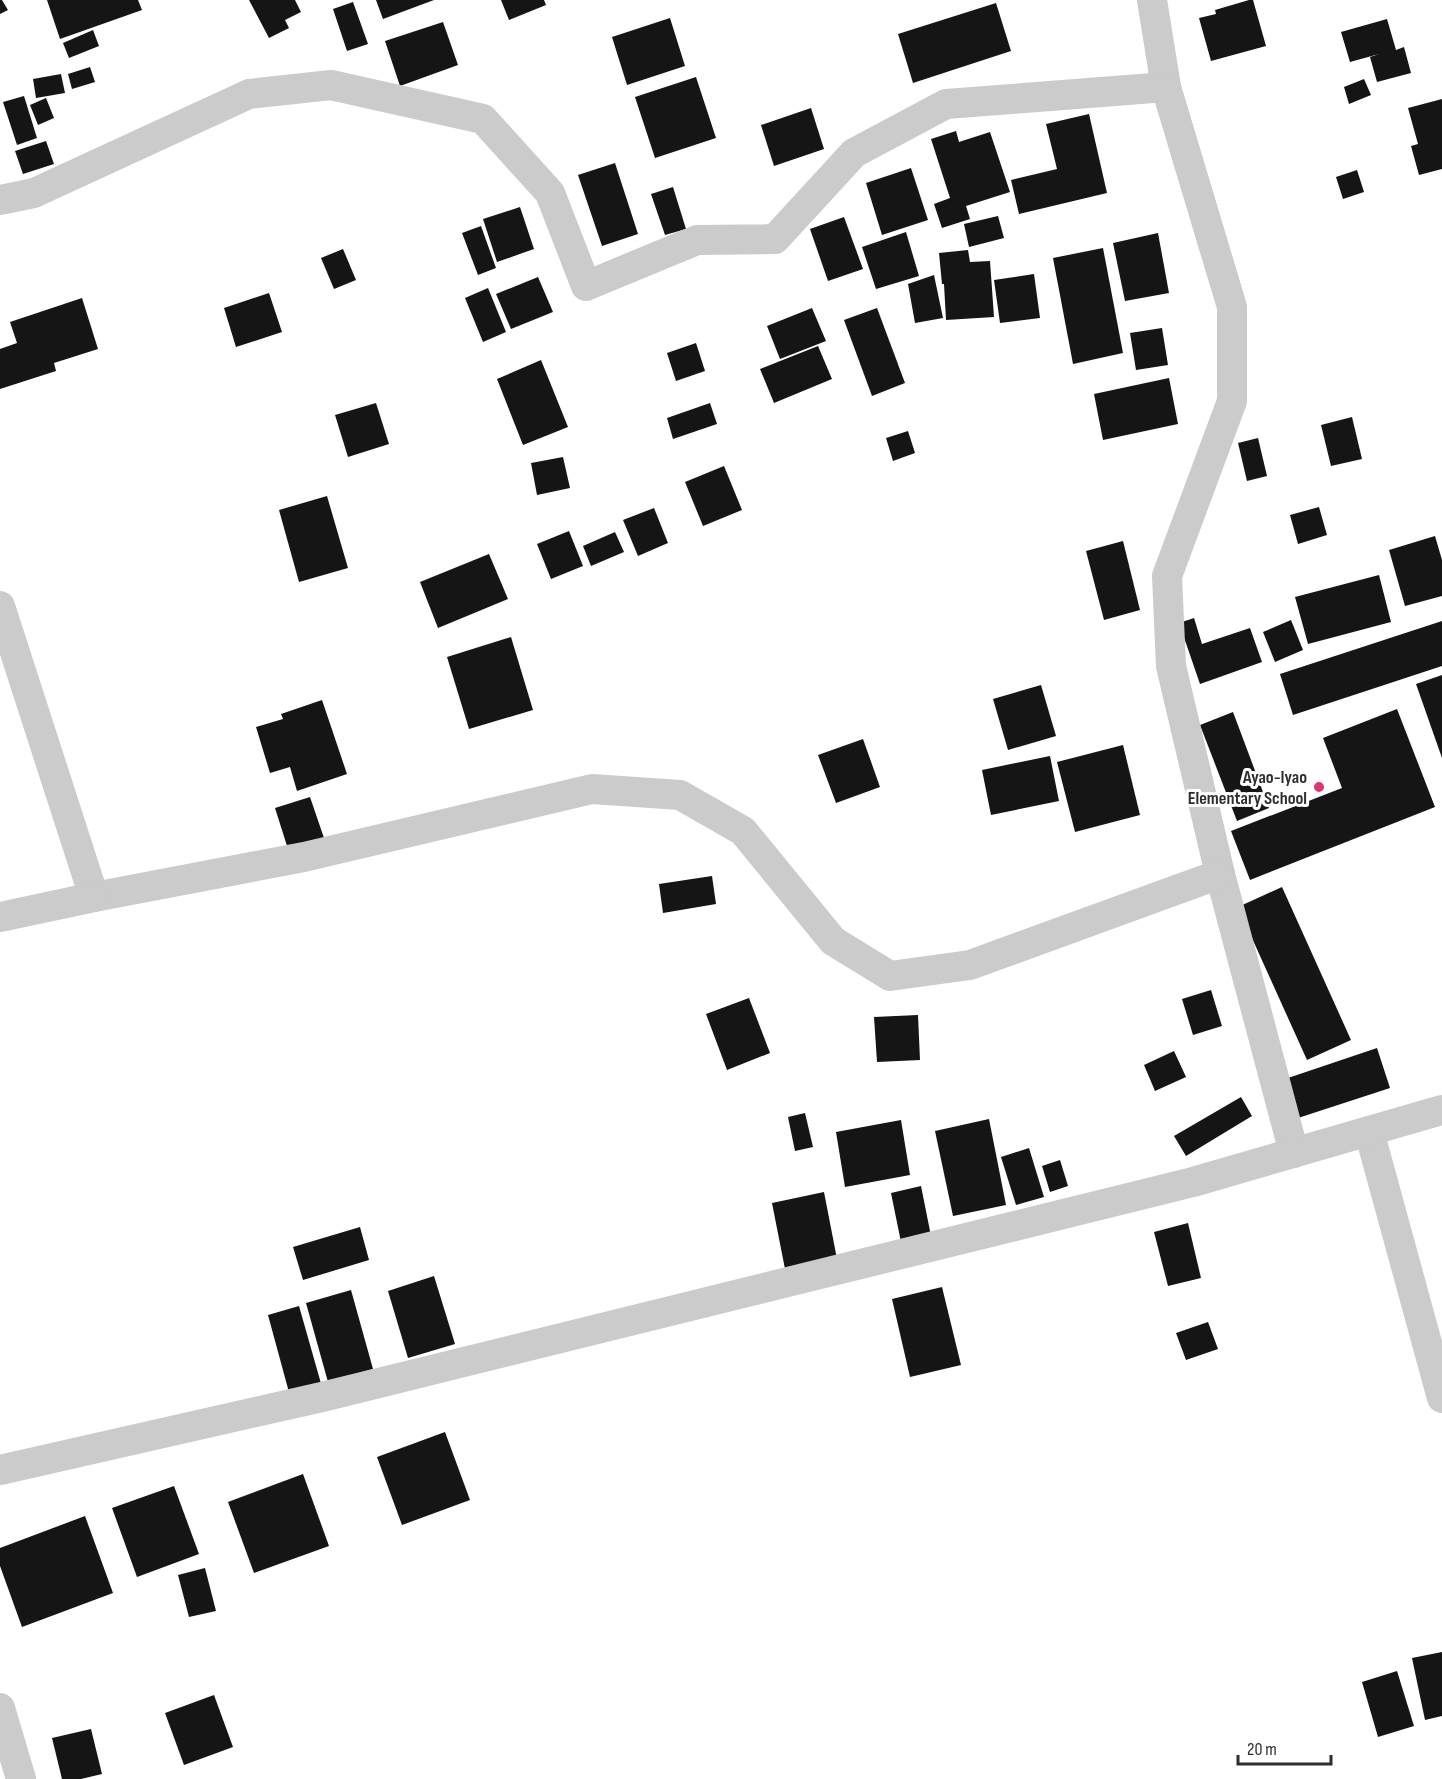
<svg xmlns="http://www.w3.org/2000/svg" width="1442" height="1779" font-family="'Sofia Sans Condensed',sans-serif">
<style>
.building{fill:#151515}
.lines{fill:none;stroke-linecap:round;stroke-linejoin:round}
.minor{stroke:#cbcbcb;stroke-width:30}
.poi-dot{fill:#e23473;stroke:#fff;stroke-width:2}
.labels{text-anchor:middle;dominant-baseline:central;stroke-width:6;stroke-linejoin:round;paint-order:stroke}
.poi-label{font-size:18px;font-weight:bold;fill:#2e2e2e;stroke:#fff;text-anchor:end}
</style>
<rect width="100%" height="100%" fill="#fff"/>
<!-- building -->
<g class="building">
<polygon points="0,0 2,0 8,10 0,14"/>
<polygon points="47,0 138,0 142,10 60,39"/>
<polygon points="249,0 295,0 301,12 285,20 289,28 269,38"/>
<polygon points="376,0 434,0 383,19"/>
<polygon points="501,0 544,0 546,5 509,20"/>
<polygon points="1249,0 1253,0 1266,46 1211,61 1199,18 1216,14 1215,10"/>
<polygon points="353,2 368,44 347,51 333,9"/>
<polygon points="996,3 1011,51 913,83 898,34"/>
<polygon points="670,18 685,66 627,85 612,37"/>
<polygon points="1387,19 1396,50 1404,47 1411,73 1377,82 1370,57 1379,54 1350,62 1341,32"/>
<polygon points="443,22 458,65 400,86 385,41"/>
<polygon points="93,30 99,46 69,58 63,43"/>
<polygon points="90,67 95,82 72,89 68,74"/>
<polygon points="61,74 65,93 36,98 33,79"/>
<polygon points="696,77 716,138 655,158 635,97"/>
<polygon points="1364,79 1371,95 1349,104 1344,87"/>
<polygon points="24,96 37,138 17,145 3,102"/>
<polygon points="46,98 54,118 38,125 30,105"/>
<polygon points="1442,99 1442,169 1419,175 1411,146 1418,144 1408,108"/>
<polygon points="811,108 824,149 774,166 761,125"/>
<polygon points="1089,114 1107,193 1019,214 1011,180 1057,169 1046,124"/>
<polygon points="956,131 959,142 990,132 1010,192 966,206 970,219 942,228 934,204 950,198 931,139"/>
<polygon points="46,141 54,164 23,174 15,151"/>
<polygon points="615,163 638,234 602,246 578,175"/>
<polygon points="911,168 928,220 882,235 866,183"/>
<polygon points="1357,170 1364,192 1343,199 1336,177"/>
<polygon points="673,187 686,229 665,235 651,194"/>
<polygon points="520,207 534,249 497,262 483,219"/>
<polygon points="998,216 1004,238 969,247 964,224"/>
<polygon points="844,217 863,269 828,281 810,229"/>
<polygon points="481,226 496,268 478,275 462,233"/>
<polygon points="906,232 919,276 876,289 862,247"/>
<polygon points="1158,233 1169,293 1125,301 1113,243"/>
<polygon points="1103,248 1123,353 1073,364 1053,258"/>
<polygon points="343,249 356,280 334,289 321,258"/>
<polygon points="968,250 970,262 990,261 994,317 946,320 944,284 942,284 939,253"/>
<polygon points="1034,274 1040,318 1000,323 994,280"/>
<polygon points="934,275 943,318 915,323 908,284"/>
<polygon points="538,277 553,312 511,329 496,294"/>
<polygon points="488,288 506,332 483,342 465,298"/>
<polygon points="269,293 282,332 236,347 224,308"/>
<polygon points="82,298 98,349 54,363 56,371 0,389 0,349 17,343 10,322"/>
<polygon points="812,308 826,341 780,359 767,326"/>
<polygon points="877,308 905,383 872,396 844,320"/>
<polygon points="1162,328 1168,365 1136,370 1130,333"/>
<polygon points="696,343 705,371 676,381 667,353"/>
<polygon points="818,346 832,379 774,403 760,369"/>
<polygon points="541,360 568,427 523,445 497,379"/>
<polygon points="1169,378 1178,424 1103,440 1094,394"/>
<polygon points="376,403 389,444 348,457 335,415"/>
<polygon points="710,403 717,424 673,439 667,418"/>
<polygon points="1352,417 1362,459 1331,466 1321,425"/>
<polygon points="908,431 915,453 893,461 886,438"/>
<polygon points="1258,438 1267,476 1247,481 1238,443"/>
<polygon points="563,457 570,488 537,495 531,463"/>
<polygon points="724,466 742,510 703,526 685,482"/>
<polygon points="327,496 348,568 299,582 279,510"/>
<polygon points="1319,507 1327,535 1298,544 1290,515"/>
<polygon points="654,508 668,543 638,556 623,520"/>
<polygon points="569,531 583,566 551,579 537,544"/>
<polygon points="615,532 624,552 591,566 583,546"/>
<polygon points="1435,536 1442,560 1442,596 1405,606 1389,550"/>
<polygon points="1123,541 1140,610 1104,620 1086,551"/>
<polygon points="489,554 508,599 438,628 420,582"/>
<polygon points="1379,575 1391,622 1308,644 1295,597"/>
<polygon points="1194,618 1202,644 1250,628 1262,662 1200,684 1179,623"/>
<polygon points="1291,620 1303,650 1275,662 1263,632"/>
<polygon points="1442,621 1442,666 1293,715 1280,674"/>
<polygon points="511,637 533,710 469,729 447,657"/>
<polygon points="1442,675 1442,758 1416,684"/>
<polygon points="1041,685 1056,736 1008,750 993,699"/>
<polygon points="322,700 347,774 297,791 290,767 270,773 256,727 283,719 281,714"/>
<polygon points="1397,709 1435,807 1250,880 1231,831 1342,788 1323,738"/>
<polygon points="1233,712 1269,808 1237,821 1200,725"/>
<polygon points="863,739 880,787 836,803 818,755"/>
<polygon points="1123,745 1140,815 1075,832 1057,762"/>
<polygon points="1050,756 1059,801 991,815 982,770"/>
<polygon points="310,797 324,838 288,849 275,808"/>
<polygon points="712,876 716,904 663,913 659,884"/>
<polygon points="1282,887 1351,1040 1307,1060 1238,907"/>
<polygon points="1211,990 1222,1026 1193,1035 1182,999"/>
<polygon points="749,998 770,1053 727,1070 706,1014"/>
<polygon points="918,1015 920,1060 877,1062 874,1017"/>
<polygon points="1377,1048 1390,1088 1295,1119 1282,1080"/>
<polygon points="1174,1051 1186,1077 1155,1091 1144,1065"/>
<polygon points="1241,1097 1252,1116 1186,1156 1174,1136"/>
<polygon points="805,1113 813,1147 795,1151 788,1117"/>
<polygon points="989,1119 1006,1205 953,1216 935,1131"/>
<polygon points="901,1120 910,1175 845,1187 836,1132"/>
<polygon points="1029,1148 1044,1197 1016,1205 1001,1157"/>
<polygon points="1060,1160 1068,1186 1050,1192 1042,1166"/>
<polygon points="921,1186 932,1241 902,1247 891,1193"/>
<polygon points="824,1192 837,1259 785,1269 772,1203"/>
<polygon points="1188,1223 1201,1278 1168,1286 1154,1232"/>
<polygon points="360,1227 369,1260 303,1280 293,1247"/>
<polygon points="434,1276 455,1344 408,1358 388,1291"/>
<polygon points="942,1287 961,1365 910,1377 892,1299"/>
<polygon points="351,1290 373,1369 328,1382 306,1303"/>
<polygon points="299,1306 322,1387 290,1396 268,1315"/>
<polygon points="1208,1322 1218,1349 1186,1360 1176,1333"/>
<polygon points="445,1432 470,1500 402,1525 377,1457"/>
<polygon points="303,1474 329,1546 254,1573 228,1502"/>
<polygon points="174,1486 199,1554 137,1577 112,1508"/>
<polygon points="85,1516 113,1593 22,1627 0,1566 0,1548"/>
<polygon points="205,1568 216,1611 189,1617 178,1575"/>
<polygon points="1442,1652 1442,1716 1425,1720 1412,1658"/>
<polygon points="1397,1671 1414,1726 1378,1737 1362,1682"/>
<polygon points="214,1695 233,1747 184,1765 165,1713"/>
<polygon points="91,1729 102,1774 81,1779 62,1779 52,1738"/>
</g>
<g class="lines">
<!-- minor -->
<g class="minor">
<polyline points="1152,0 1166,87"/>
<polyline points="0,200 34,193 249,94 331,85 483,119 550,193 586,286 697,240 775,239 854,153 946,104 1166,87 1232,307 1232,401 1167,576 1171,666 1220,874 1294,1153"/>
<polyline points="0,606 94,897 304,857 592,789 680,795 743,831 833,941 890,976 970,965 1220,874"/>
<polyline points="0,917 94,897"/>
<polyline points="1369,1131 1442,1398"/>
<polyline points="0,1470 322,1397 1193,1182 1442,1110"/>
<polyline points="0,1708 21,1779"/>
</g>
</g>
<!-- markers -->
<circle class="poi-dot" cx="1319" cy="787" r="6"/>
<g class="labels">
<!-- poi labels -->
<g class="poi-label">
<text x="1307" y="777">Ayao-Iyao<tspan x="1307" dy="21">Elementary School</tspan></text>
</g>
</g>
<!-- scale -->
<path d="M1238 1755v9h93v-9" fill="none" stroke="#2e2e2e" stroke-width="3"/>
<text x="1247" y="1755" font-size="18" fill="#2e2e2e" stroke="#ffffff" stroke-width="4.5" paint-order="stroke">20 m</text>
</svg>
